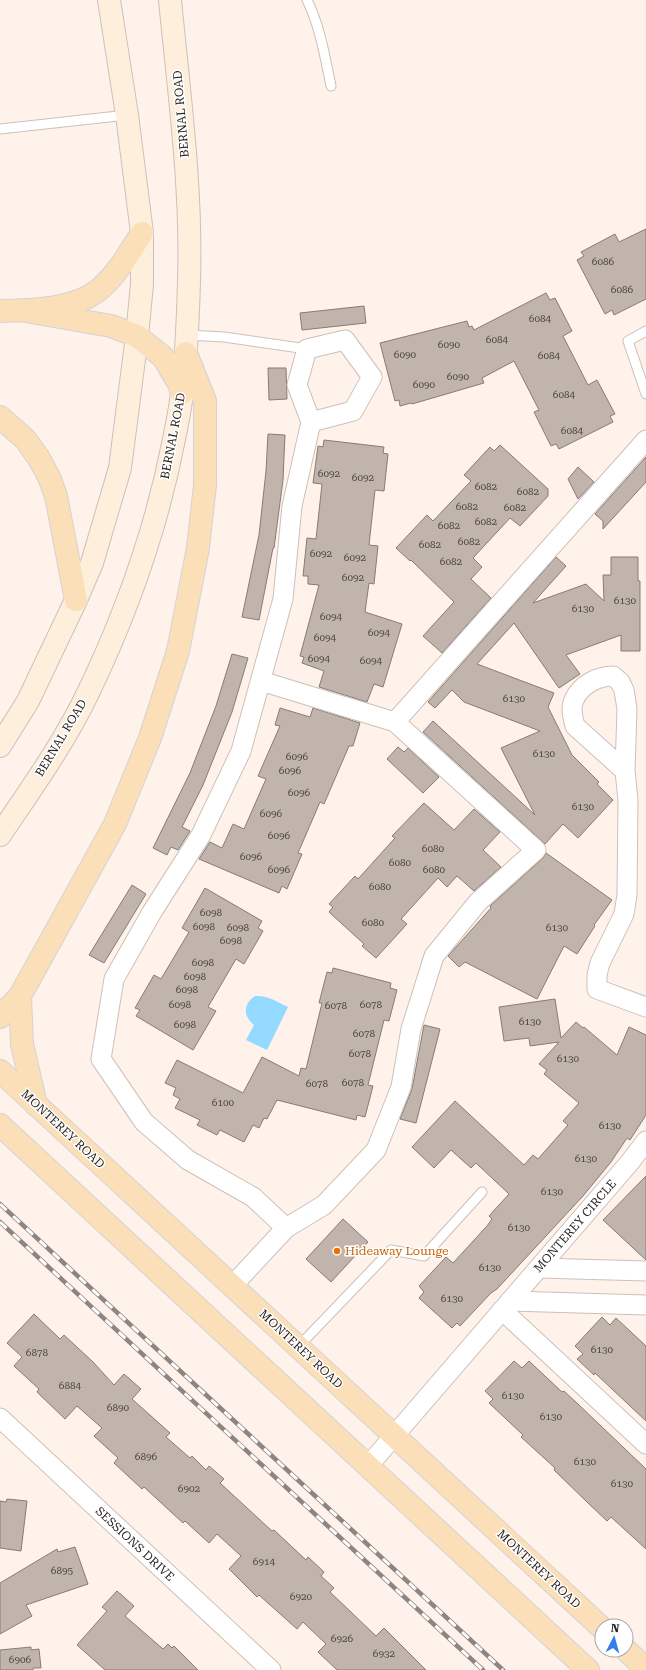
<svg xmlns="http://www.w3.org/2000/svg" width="646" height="1670" font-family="'Roboto Serif',serif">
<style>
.water{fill:#94d9ff}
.building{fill:#c0b4ad;stroke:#877c76}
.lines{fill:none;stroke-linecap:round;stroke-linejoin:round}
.service-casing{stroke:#ccc1ba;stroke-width:11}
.minor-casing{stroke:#ccc1ba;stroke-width:21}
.secondary-casing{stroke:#ccc1ba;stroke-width:24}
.primary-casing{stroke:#d4d3d3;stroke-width:24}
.service{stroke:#fff;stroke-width:9}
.minor{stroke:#fff;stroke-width:19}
.secondary{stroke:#fdefdb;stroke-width:22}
.primary{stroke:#fbdfb8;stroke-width:22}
.rail-casing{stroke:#8e8581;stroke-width:4.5}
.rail{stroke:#fff;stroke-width:3;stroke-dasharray:9;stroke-linecap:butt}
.food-dot{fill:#e8710a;stroke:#fff;stroke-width:1.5}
.labels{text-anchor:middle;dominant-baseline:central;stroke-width:3;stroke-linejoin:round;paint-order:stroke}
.number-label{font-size:10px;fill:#4f4845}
.street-label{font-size:12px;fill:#292422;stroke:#fff}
.food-label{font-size:12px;fill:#c56008;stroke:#fff;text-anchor:start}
</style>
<rect width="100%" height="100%" fill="#fef2ea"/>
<!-- water -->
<path class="water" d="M 255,996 C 267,995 278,1002 288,1007 L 267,1050 L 246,1040 L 254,1025 C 243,1016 243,1004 255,996 Z"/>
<!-- building -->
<g class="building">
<polygon points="646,229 646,299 614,315 612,310 605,314 577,260 584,256 581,252 615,234 619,242"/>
<polygon points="546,293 550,300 555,298 572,331 563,336 588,385 597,380 615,414 610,416 613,422 559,449 556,444 551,446 534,412 539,410 514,361 482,378 484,383 412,404 411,403 400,406 399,400 395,401 380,343 467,321 469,327 472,326 474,330"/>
<polygon points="364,306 366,323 302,330 300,313"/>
<polygon points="268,368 286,368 287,399 269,400"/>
<polygon points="268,434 285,435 283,480 274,548 273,548 259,620 242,617 259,535 266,471"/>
<polygon points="324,440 384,447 383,453 388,454 384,491 375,490 369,545 378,546 374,584 369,583 365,612 402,624 383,687 374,684 367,702 319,687 324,671 302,663 304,657 300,656 319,585 308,584 308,576 303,576 307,538 316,539 322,484 313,483 318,446 323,447"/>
<polygon points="500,445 548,489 548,496 520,526 510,518 473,558 482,567 471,579 491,598 442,653 423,636 454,602 411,560 410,561 396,548 427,515 433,521 471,481 464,475 490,447 494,451"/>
<polygon points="646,457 646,482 603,529 603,521 595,514"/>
<polygon points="578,467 594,482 578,499 568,479"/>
<polygon points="556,557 566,566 533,603 586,584 604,601 603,575 611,575 611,557 638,557 638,581 640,581 640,651 621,651 621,635 566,655 580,674 559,688 514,623 477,664 554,693 548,707 572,755 599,782 597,784 613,800 578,838 563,824 545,844 423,732 433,721 535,815 501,748 540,731 464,702 452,690 435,708 428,702"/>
<polygon points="232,654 248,658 232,712 203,785 182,827 190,831 178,850 171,847 167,855 153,848 190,773 216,706"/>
<polygon points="280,708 310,717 313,708 360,723 353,746 349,746 324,804 320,802 298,853 302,854 287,889 282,886 279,893 199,859 210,842 222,848 233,824 244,829 266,779 258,776 280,726 275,725"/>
<polygon points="398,747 404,752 408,748 439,777 423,793 387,759"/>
<polygon points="424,803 454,830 474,809 500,832 483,850 501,867 474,891 457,876 447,887 438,878 401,919 407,924 376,958 362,946 364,944 329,912 333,907 329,904 355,876 358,879 395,838 392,836"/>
<polygon points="546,853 612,900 594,925 595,926 577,954 564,946 537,999 465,962 459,967 448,956 491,908 490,906 543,858"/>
<polygon points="132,885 146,894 104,963 89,955"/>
<polygon points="205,888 262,921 258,928 263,931 244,964 236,959 208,1007 216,1011 193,1050 136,1016 140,1010 135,1008 154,975 161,979 189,932 182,928"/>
<polygon points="333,968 391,983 390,988 397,990 389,1021 384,1020 368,1085 373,1086 365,1117 357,1115 356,1120 277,1100 267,1119 264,1118 259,1128 253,1125 244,1142 220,1130 217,1135 197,1125 200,1120 175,1108 180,1099 173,1095 176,1088 165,1083 177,1060 243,1093 262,1057 299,1076 301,1068 306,1069 322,1003 319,1003 327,972 332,973"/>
<polygon points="555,999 561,1038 576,1022 583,1028 584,1027 617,1055 629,1027 646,1035 646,1115 630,1140 627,1138 611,1162 583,1196 497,1289 491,1293 460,1326 457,1323 452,1328 419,1298 424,1292 419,1286 446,1257 453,1263 487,1226 492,1219 489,1216 509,1194 476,1163 471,1168 451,1150 434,1168 412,1147 455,1101 524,1165 533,1155 538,1159 568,1125 563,1121 579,1103 544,1074 547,1070 539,1064 559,1042 530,1046 529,1038 504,1041 499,1007"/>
<polygon points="424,1025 440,1029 416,1123 400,1119 412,1089"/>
<polygon points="646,1176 646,1260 603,1220"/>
<polygon points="343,1219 368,1242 331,1282 306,1259"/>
<polygon points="34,1314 60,1339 64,1335 93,1362 114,1385 124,1374 141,1389 132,1399 170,1433 166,1437 190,1458 192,1456 206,1470 209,1466 224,1479 220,1483 272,1531 274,1530 306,1560 308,1557 324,1572 321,1576 334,1588 330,1592 376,1636 384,1628 426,1670 337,1670 318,1652 326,1644 303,1622 297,1629 259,1595 257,1597 229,1569 241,1556 217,1534 209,1543 185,1521 183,1523 144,1487 142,1489 114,1463 118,1458 94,1436 102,1428 77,1406 65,1419 37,1392 39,1389 14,1366 22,1357 7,1343"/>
<polygon points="602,1317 610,1325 616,1318 646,1346 646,1421 595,1373 594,1375 577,1359 583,1354 575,1346"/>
<polygon points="514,1361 522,1368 529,1361 562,1392 564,1391 579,1405 646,1469 646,1549 611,1517 607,1521 588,1503 554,1470 555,1468 521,1437 523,1435 489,1403 493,1399 485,1391"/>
<polygon points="7,1499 27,1501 21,1551 0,1548 0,1501 6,1502"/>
<polygon points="75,1547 88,1584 26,1605 32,1616 0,1634 0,1583 57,1549 58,1552"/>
<polygon points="117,1591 134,1606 125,1616 163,1649 168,1644 172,1648 174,1646 198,1670 105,1670 77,1645 107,1611 102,1607"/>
<polygon points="31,1647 31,1650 39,1649 41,1668 33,1668 33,1670 0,1670 0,1650"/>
</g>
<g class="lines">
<defs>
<g id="service">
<path d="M 307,0 C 320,26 325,57 331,86"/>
<polyline points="0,129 127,115"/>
<polyline points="646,331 628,341 646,394"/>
<polyline points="187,335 224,337 307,349"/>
<polyline points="298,1347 391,1250 424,1256 482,1192"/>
</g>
<g id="minor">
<polygon points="345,340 372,377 353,411 311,422 297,385 307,349"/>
<polyline points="395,722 646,440"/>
<path d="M 625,771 L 575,726 C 573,718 570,708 574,700 C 580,685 598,676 613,676 L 620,682 L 624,690 L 627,709 L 625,771 L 628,800 L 627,895 L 624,914 L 600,963 L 597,975 L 597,989 L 646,1007"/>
<polyline points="286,1228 253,1197 188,1160 144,1122 101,1059 114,979 152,912 201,835 241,751 283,599 292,506 311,422"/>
<polyline points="539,1268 646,1271"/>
<polyline points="233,1285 286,1228 324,1205 376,1150 401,1087 411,1029 434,956 478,902 536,850 395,722 261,681"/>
<polyline points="510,1301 646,1305"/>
<polyline points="502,1310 646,1444"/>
<polyline points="0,1418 271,1670"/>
<polyline points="368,1466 630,1162 646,1141"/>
</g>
<g id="secondary">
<polyline points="0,746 28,701 76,600 92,563 120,468 137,336 142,284 142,233 127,115 109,0"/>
<path d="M 0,835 C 31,789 64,743 88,693 C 127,612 157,527 174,439 C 177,423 181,407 182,391 C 187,355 188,318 189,281 C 192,187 179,93 170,0"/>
</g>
<g id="primary">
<path d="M 0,311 C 32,310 78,310 102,287 C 119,272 130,251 142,233"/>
<polyline points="26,311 111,326 137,336 163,357 179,384 182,393"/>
<polyline points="0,417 25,439 38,457 49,477 56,496 76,600"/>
<polyline points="20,996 22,1044 36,1105"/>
<polyline points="0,1017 20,996 115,824 150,738 178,651 198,548 205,485 205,401 186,353"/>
<polyline points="0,1071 602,1628"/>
<polyline points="0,1125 588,1670"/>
<polyline points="626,1650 646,1669"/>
</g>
</defs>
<!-- service casing -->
<use href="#service" class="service-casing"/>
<!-- minor casing -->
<use href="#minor" class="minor-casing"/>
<!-- secondary casing -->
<use href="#secondary" class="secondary-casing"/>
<!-- primary casing -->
<use href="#primary" class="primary-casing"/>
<!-- service -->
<use href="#service" class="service"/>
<!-- minor -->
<use href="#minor" class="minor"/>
<!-- secondary -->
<use href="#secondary" class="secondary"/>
<!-- primary -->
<use href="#primary" class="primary"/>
<defs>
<g id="rail">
<polyline points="0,1204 503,1670"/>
<polyline points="0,1222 483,1670"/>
</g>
</defs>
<!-- rail casing -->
<use href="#rail" class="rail-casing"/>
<!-- rail -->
<use href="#rail" class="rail"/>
</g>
<!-- markers -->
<circle class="food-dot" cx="337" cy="1251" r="4"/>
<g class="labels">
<!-- number labels -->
<g class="number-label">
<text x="603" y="261">6086</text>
<text x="622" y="289">6086</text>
<text x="540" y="318">6084</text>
<text x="497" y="339">6084</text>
<text x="449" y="344">6090</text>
<text x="405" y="354">6090</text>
<text x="549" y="355">6084</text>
<text x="458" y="376">6090</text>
<text x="424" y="384">6090</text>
<text x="564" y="394">6084</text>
<text x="572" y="430">6084</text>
<text x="329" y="473">6092</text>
<text x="363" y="477">6092</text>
<text x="486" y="486">6082</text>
<text x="528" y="491">6082</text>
<text x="467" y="506">6082</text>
<text x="515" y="507">6082</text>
<text x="486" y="521">6082</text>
<text x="449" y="525">6082</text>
<text x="469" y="541">6082</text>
<text x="430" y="544">6082</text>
<text x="321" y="553">6092</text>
<text x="355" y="557">6092</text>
<text x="451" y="561">6082</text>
<text x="353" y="577">6092</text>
<text x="625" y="600">6130</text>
<text x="583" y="608">6130</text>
<text x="331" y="616">6094</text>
<text x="379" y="632">6094</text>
<text x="325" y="637">6094</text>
<text x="319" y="658">6094</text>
<text x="371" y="660">6094</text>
<text x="514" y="698">6130</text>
<text x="544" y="753">6130</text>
<text x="297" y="756">6096</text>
<text x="290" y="770">6096</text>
<text x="299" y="792">6096</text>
<text x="583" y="806">6130</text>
<text x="271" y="813">6096</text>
<text x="279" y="835">6096</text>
<text x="433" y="848">6080</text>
<text x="251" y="856">6096</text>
<text x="400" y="862">6080</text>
<text x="279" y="869">6096</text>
<text x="434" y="869">6080</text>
<text x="380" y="886">6080</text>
<text x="211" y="912">6098</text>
<text x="373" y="922">6080</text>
<text x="204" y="926">6098</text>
<text x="238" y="927">6098</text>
<text x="557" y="927">6130</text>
<text x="231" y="940">6098</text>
<text x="203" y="962">6098</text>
<text x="195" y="976">6098</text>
<text x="187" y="989">6098</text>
<text x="180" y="1004">6098</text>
<text x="371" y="1004">6078</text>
<text x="336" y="1005">6078</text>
<text x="530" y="1021">6130</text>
<text x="185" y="1024">6098</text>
<text x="364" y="1033">6078</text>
<text x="360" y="1053">6078</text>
<text x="568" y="1058">6130</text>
<text x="353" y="1082">6078</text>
<text x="317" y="1083">6078</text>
<text x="223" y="1102">6100</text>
<text x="610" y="1125">6130</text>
<text x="586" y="1158">6130</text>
<text x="552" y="1191">6130</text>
<text x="519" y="1227">6130</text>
<text x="490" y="1267">6130</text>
<text x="452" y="1298">6130</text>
<text x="602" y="1349">6130</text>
<text x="37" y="1352">6878</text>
<text x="70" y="1385">6884</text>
<text x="513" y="1395">6130</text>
<text x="118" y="1407">6890</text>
<text x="551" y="1416">6130</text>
<text x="146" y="1456">6896</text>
<text x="585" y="1461">6130</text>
<text x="622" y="1483">6130</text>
<text x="189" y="1488">6902</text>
<text x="264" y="1561">6914</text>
<text x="62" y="1570">6895</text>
<text x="301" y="1596">6920</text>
<text x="342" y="1638">6926</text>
<text x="384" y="1653">6932</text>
<text x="20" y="1659">6906</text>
</g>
<!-- street labels -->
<g class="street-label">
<text transform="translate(181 114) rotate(-95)">BERNAL ROAD</text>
<text transform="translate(173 436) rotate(-79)">BERNAL ROAD</text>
<text transform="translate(61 738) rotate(-59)">BERNAL ROAD</text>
<text transform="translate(63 1129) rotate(43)">MONTEREY ROAD</text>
<text transform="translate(575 1226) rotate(-49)">MONTEREY CIRCLE</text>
<text transform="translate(301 1349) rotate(43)">MONTEREY ROAD</text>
<text transform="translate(135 1544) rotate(43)">SESSIONS DRIVE</text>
<text transform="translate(539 1569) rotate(43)">MONTEREY ROAD</text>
</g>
<!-- food labels -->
<g class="food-label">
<text x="345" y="1251">Hideaway Lounge</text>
</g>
</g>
<!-- north arrow -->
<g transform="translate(614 1638) rotate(6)"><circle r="19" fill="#ffffff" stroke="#a9a7a7"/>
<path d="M0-3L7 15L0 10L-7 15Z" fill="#357be9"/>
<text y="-6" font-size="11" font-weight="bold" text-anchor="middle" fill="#292422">N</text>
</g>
</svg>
